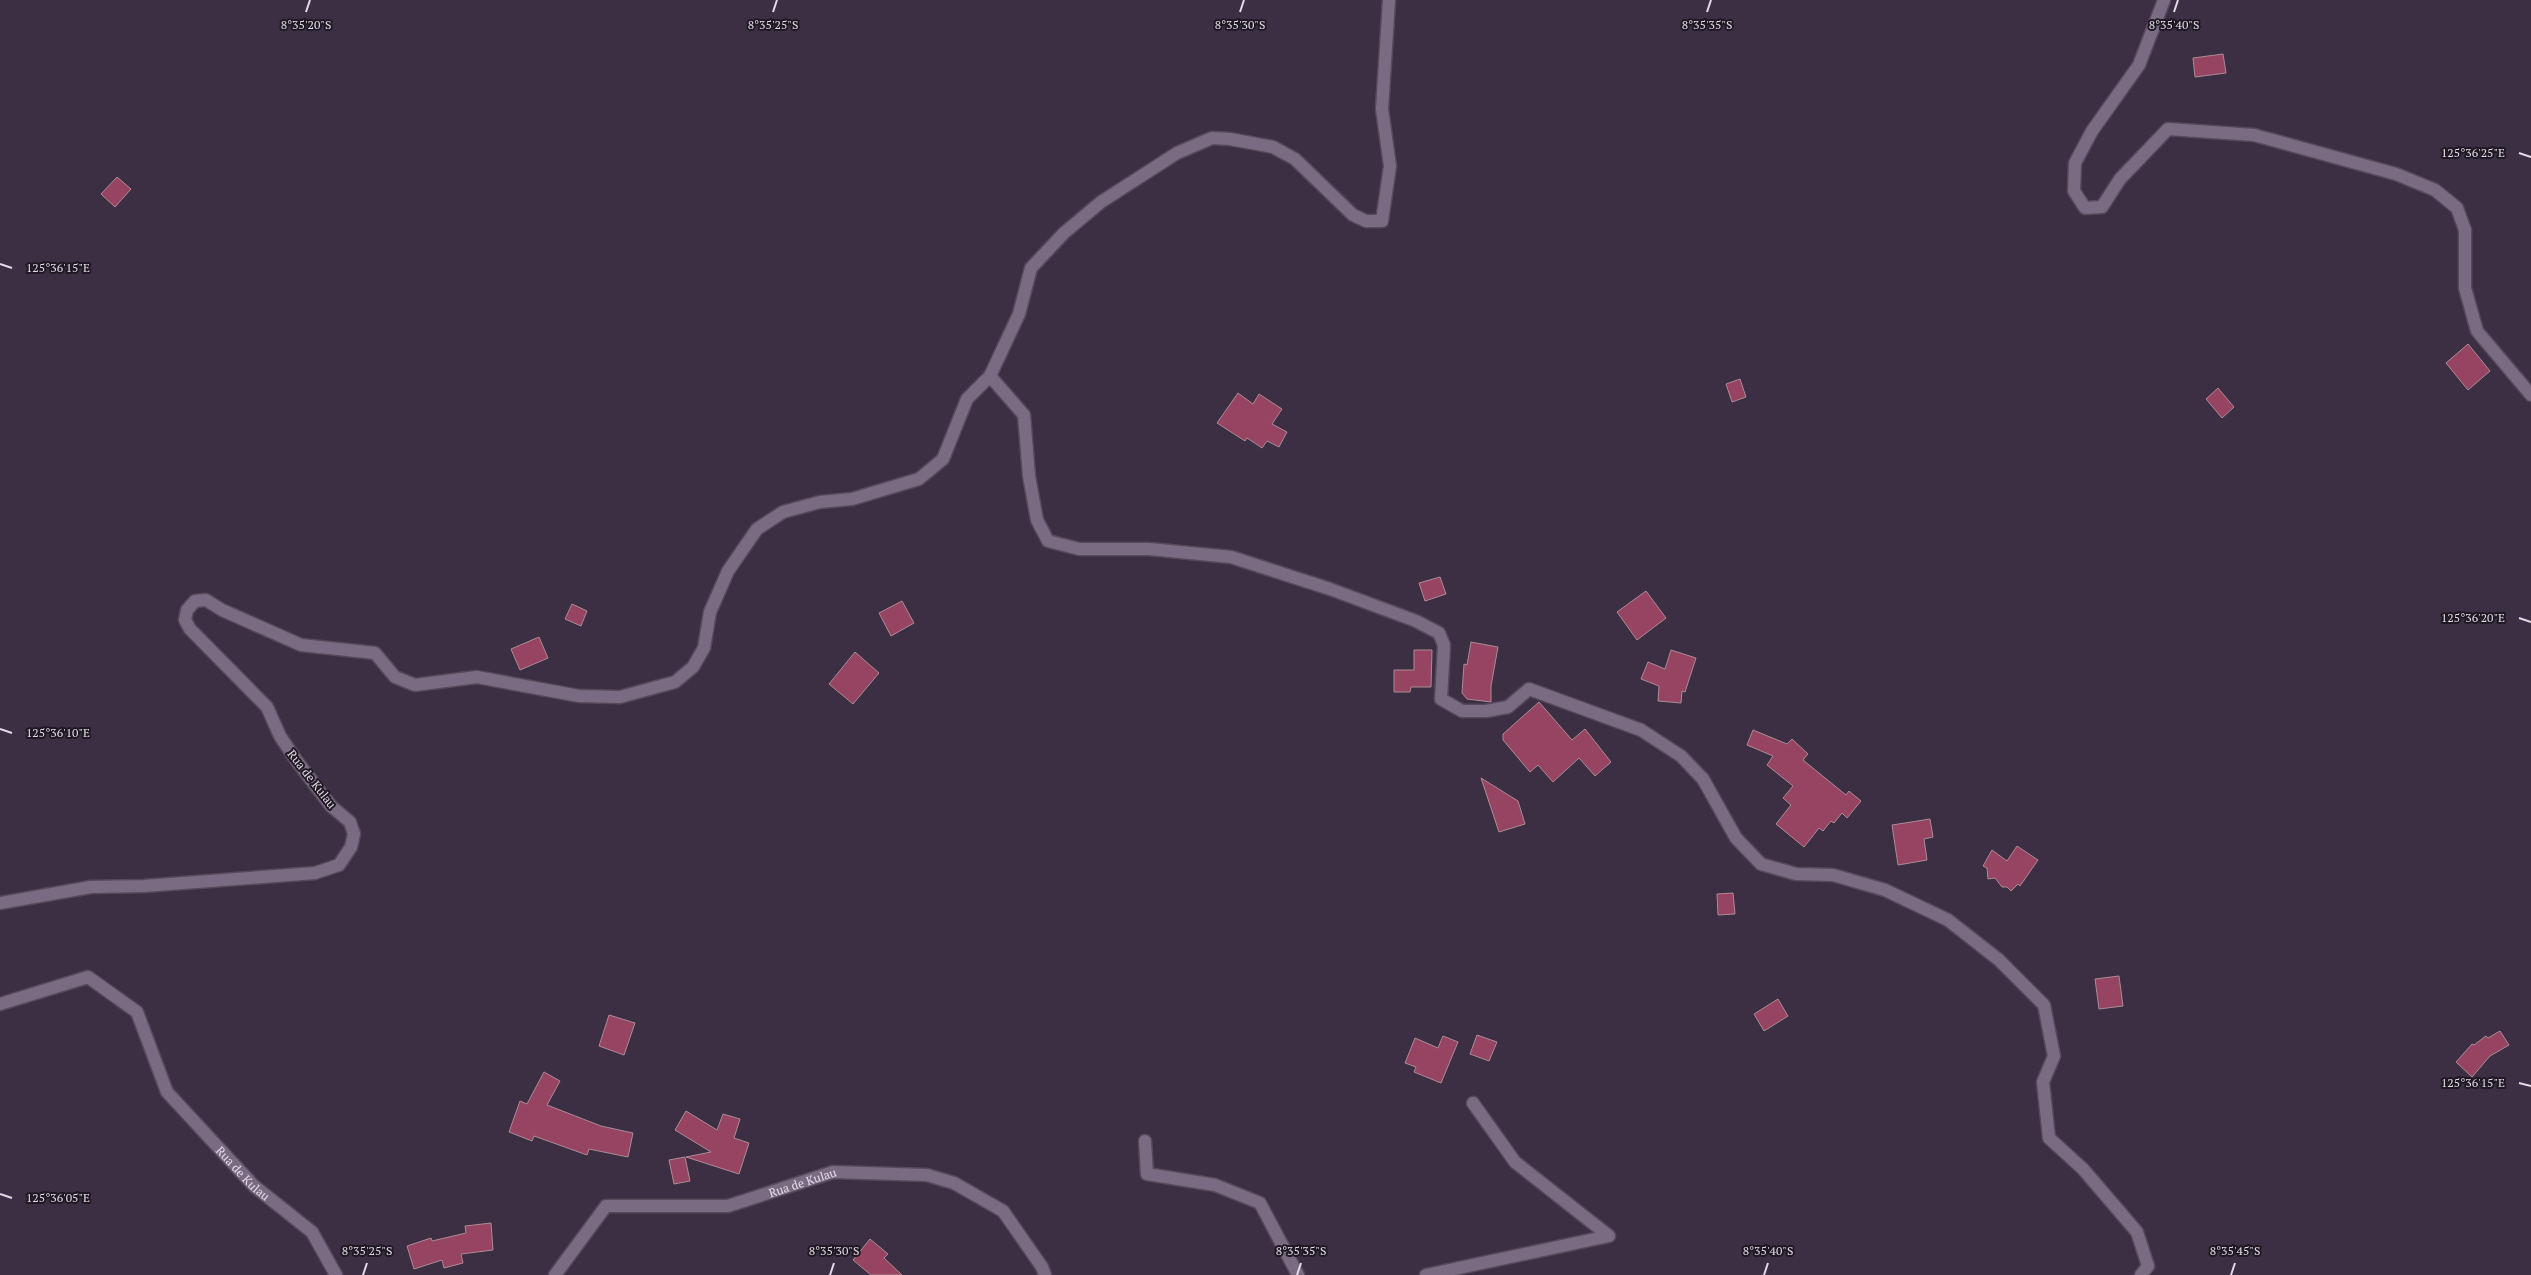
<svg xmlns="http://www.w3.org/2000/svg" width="2531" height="1275" font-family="'PT Serif',serif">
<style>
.building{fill:#974462;stroke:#ab8c94}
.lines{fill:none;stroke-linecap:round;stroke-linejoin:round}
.minor-casing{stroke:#55495a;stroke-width:15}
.minor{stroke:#7a6b82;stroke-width:12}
.ticks{fill:none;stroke:#e2dae7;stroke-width:2}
.labels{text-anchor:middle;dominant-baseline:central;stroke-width:4;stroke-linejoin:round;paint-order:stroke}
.street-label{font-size:12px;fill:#e2dae7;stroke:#1f1923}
.ticks-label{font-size:12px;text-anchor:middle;fill:#e2dae7;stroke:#1f1923;stroke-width:4;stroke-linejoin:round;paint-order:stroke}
</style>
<rect width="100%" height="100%" fill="#3c2e43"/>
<!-- building -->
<g class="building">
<polygon points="2223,54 2226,73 2195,77 2193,58"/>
<polygon points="117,177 131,189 115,207 101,194"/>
<polygon points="2468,344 2490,371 2468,390 2446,363"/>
<polygon points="1740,379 1746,397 1732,402 1726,384"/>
<polygon points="2218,388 2234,407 2222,418 2206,399"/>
<polygon points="1238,393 1253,404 1259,394 1282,409 1272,424 1287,432 1279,447 1267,441 1262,448 1247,438 1245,441 1217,423"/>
<polygon points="1440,577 1446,594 1425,601 1419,583"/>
<polygon points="1646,591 1666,618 1637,640 1617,612"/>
<polygon points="902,601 914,623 891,636 879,613"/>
<polygon points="572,604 587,611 581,626 565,619"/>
<polygon points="539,637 548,658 520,670 511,649"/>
<polygon points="1471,642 1498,647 1491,686 1491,702 1467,699 1462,693 1464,664 1467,665"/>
<polygon points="1414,650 1432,650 1431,687 1411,687 1410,692 1394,692 1394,670 1414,670"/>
<polygon points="1671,650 1696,658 1685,692 1682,691 1681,703 1658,701 1659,686 1641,679 1648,662 1665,669"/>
<polygon points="855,652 879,673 853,704 829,684"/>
<polygon points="1539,702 1572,740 1585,729 1611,762 1595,776 1579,758 1553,782 1538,765 1530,772 1503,740 1503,734"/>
<polygon points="1753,730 1787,744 1792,739 1808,754 1803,760 1846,795 1849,791 1861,801 1847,818 1842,813 1834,823 1831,821 1823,831 1819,828 1804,847 1776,824 1791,805 1783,798 1793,786 1767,765 1773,756 1747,745"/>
<polygon points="1481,778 1518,801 1525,824 1499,832"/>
<polygon points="1930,819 1933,837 1924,839 1927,860 1898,865 1892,825"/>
<polygon points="2017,846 2038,860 2020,886 2018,884 2011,891 2007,887 2002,887 1995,878 1988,879 1987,868 1983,866 1992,850 2007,861"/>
<polygon points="1733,893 1735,914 1718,915 1717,894"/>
<polygon points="2119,976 2123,1006 2099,1009 2095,979"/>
<polygon points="1778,999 1788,1016 1764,1031 1754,1014"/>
<polygon points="609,1015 635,1023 624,1055 599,1046"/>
<polygon points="2500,1031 2509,1045 2490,1056 2472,1077 2456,1062 2472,1044 2474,1045 2486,1036 2488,1038"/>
<polygon points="1477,1035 1497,1042 1489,1061 1470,1054"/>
<polygon points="1443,1036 1458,1042 1441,1083 1414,1072 1416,1067 1405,1063 1415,1038 1438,1048"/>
<polygon points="544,1072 560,1081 547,1105 601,1126 633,1133 628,1157 589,1149 587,1155 534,1136 532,1141 509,1132 520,1101 527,1104"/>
<polygon points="686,1111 717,1130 723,1114 740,1119 734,1138 749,1143 739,1174 686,1157 711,1152 675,1130"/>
<polygon points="685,1157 690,1181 674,1184 669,1160"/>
<polygon points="491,1223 493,1250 461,1254 463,1263 444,1268 442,1260 414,1269 407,1246 431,1238 432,1241 466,1233 465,1226"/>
<polygon points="870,1239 888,1254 884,1258 902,1275 871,1275 853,1260"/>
</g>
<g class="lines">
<defs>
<g id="minor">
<polyline points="2164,0 2139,65 2092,131 2075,163 2074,191 2085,208 2102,207 2120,179 2168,129 2254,135 2396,174 2435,190 2457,208 2465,230 2465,288 2477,331 2531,395"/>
<polyline points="990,376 1024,415 1029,476 1037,520 1048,541 1079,549 1149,549 1231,557 1330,589 1416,621 1439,633 1444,645 1441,699 1462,711 1486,711 1508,707 1529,689 1641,730 1681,756 1703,779 1736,838 1761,864 1796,874 1833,875 1885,890 1948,920 1999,960 2044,1005 2054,1056 2043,1082 2049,1138 2083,1169 2137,1232 2148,1266 2141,1275"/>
<polyline points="0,903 91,887 144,886 315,873 339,865 351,847 354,834 350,822 331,806 296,760 280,736 267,707 190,629 185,620 187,610 195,601 206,600 222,610 301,645 375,653 395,677 415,685 477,677 579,696 620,697 675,682 693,667 704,648 710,612 728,571 757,529 783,512 820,502 852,499 919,479 943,459 967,399 990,376 1019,314 1031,268 1064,233 1101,202 1177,153 1212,138 1230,139 1273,147 1295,159 1353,215 1366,221 1382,221 1390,166 1382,109 1389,0"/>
<path id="s1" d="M 0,1004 L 88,977 L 137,1012 L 167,1092 L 254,1186 L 312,1232 L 336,1275"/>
<polyline points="1145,1141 1147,1174 1215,1185 1260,1203 1298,1275"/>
<path id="s2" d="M 555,1275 L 606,1206 L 728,1206 L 833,1172 L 927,1175 L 954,1183 L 1003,1211 L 1042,1267 L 1045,1275"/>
<polyline points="1426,1275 1609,1236 1515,1162 1473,1103"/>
</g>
</defs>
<!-- minor casing -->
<use href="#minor" class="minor-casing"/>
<!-- minor -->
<use href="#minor" class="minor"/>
</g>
<!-- ticks -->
<path class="ticks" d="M 306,12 L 310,0M 773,12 L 777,0M 1240,12 L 1244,0M 1707,12 L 1711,0M 2174,12 L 2178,0M 2519,153 L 2531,157M 0,264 L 12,268M 2519,618 L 2531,622M 0,729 L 12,733M 2519,1083 L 2531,1086M 0,1194 L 12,1198M 363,1275 L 367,1263M 830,1275 L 834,1263M 1297,1275 L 1301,1263M 1764,1275 L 1768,1263M 2231,1275 L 2235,1263"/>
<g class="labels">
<!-- street labels -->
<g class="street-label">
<text transform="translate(312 779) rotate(52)">Rua de Kulau</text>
<text stroke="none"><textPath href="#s1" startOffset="349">Rua de Kulau</textPath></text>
<text stroke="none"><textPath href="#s2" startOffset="286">Rua de Kulau</textPath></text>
</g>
</g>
<g class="ticks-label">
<text x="306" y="29">8°35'20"S</text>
<text x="773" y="29">8°35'25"S</text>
<text x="1240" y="29">8°35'30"S</text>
<text x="1707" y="29">8°35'35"S</text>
<text x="2174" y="29">8°35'40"S</text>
<text x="2473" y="157">125°36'25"E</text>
<text x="58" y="272">125°36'15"E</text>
<text x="2473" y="622">125°36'20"E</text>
<text x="58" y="737">125°36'10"E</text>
<text x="2473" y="1087">125°36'15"E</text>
<text x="58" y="1202">125°36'05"E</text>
<text x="367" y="1255">8°35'25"S</text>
<text x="834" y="1255">8°35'30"S</text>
<text x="1301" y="1255">8°35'35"S</text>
<text x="1768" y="1255">8°35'40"S</text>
<text x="2235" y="1255">8°35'45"S</text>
</g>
</svg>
